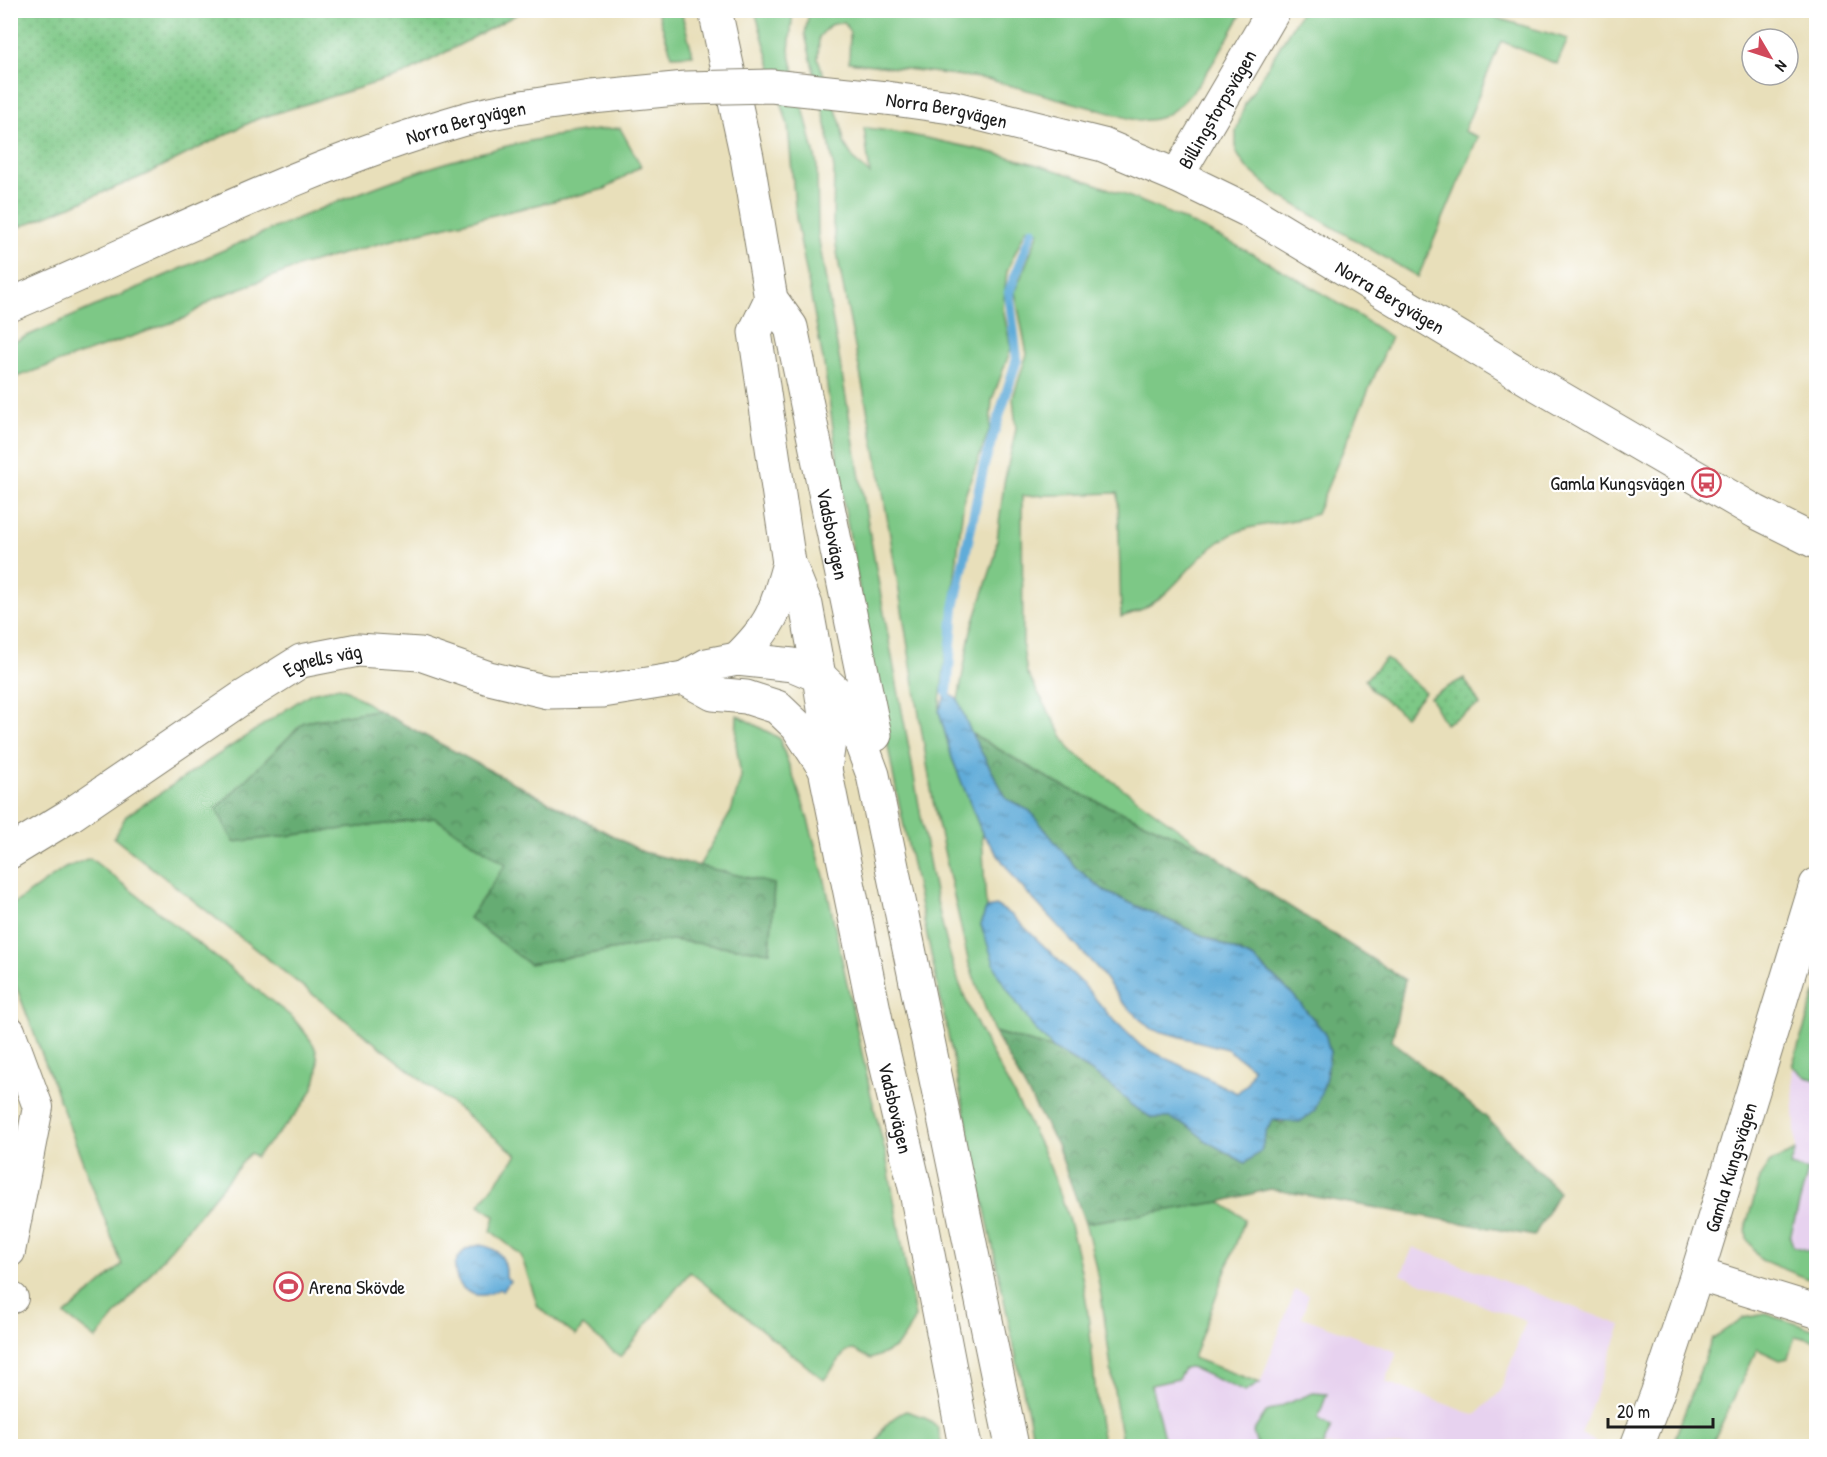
<svg xmlns="http://www.w3.org/2000/svg" width="1827" height="1457" font-family="'Patrick Hand',sans-serif">
<style>
.built{fill:#e7d2ef}
.grass{fill:#7dc886;stroke:#4c7251;stroke-width:1.5}
.forest{fill:url(#forest-crowns);stroke:#416448;stroke-width:1.5}
.park{fill:url(#park-dots);stroke:#4c7251;stroke-width:1.5}
.water{fill:url(#water-ripples);stroke:#3e647a;stroke-width:1.5}
.lines{fill:none;stroke-linecap:round;stroke-linejoin:round}
.stream{stroke:#61acd9;stroke-width:10}
.pedestrian-casing{stroke:#827e6b;stroke-width:32}
.minor-casing{stroke:#827e6b;stroke-width:35}
.tertiary-casing{stroke:#827e6b;stroke-width:35}
.secondary-casing{stroke:#827e6b;stroke-width:35}
.pedestrian{stroke:#fff;stroke-width:30}
.minor{stroke:#fff;stroke-width:33}
.tertiary{stroke:#fff;stroke-width:33}
.secondary{stroke:#fff;stroke-width:33}
.tertiary-bridge-casing{stroke:#827e6b;stroke-width:35;stroke-linecap:butt}
.tertiary-bridge{stroke:#fff;stroke-width:33}
.labels{text-anchor:middle;dominant-baseline:central;stroke-width:4.5;stroke-linejoin:round;paint-order:stroke}
.street-label{font-size:20px;fill:#1c1c1c;stroke:#fff}
.poi-label{font-size:20px;fill:#1c1c1c;stroke:#fff;text-anchor:end}
</style>
<defs>
<pattern id="forest-crowns" width="20" height="18" patternUnits="userSpaceOnUse" patternTransform="scale(1.5)"><rect width="20" height="18" fill="#66ac73"/><path d="M2 6a3 3 0 1 1 6 0M12 15a3 3 0 1 1 6 0" fill="none" stroke="#538b5e"/></pattern>
<pattern id="park-dots" width="8" height="8" patternUnits="userSpaceOnUse" patternTransform="scale(1.5)"><rect width="8" height="8" fill="#7dc886"/><path d="M2 2h.1M6 6h.1" fill="none" stroke="#6bab73" stroke-width="1.8" stroke-linecap="round"/></pattern>
<pattern id="water-ripples" width="26" height="14" patternUnits="userSpaceOnUse" patternTransform="scale(1.5)"><rect width="26" height="14" fill="#61acd9"/><path d="M2 4q2-2 4 0t4 0M15 11q2-2 4 0t4 0" fill="none" stroke="#4f8baf"/></pattern>
</defs>
<rect width="100%" height="100%" fill="#fff"/>
<filter id="ink" filterUnits="userSpaceOnUse"><feTurbulence type="fractalNoise" baseFrequency=".0167" numOctaves="2"/><feDisplacementMap in="SourceGraphic" scale="12" xChannelSelector="R" yChannelSelector="G"/><feConvolveMatrix kernelMatrix="1 2 1 2 8 2 1 2 1" color-interpolation-filters="sRGB"/></filter>
<filter id="wash" filterUnits="userSpaceOnUse"><feTurbulence type="fractalNoise" baseFrequency=".008" numOctaves="4" result="noise"/><feDisplacementMap in="SourceGraphic" scale="24" xChannelSelector="R" yChannelSelector="G"/><feGaussianBlur stdDeviation="1.35" result="paint"/><feColorMatrix in="noise" values="0 0 0 0 0 0 0 0 0 0 0 0 0 0 0 0 0 1.4 0 .05"/><feComposite in="paint" operator="in"/></filter>
<g filter="url(#wash)">
<rect width="100%" height="100%" fill="#e8dfba"/>
<!-- built -->
<g class="built">
<polygon points="1816,991 1816,1253 1793,1246 1790,1237 1795,1216 1790,1166 1796,1151 1792,1066"/>
<polygon points="1413,1247 1621,1325 1581,1434 1598,1443 1611,1444 1610,1446 1166,1446 1151,1385 1178,1379 1184,1368 1189,1367 1245,1392 1260,1383 1295,1290 1309,1295 1302,1317 1397,1352 1386,1382 1475,1415 1500,1392 1526,1321 1401,1275"/>
</g>
<!-- grass -->
<g class="grass">
<polygon points="1302,10 1473,11 1568,39 1557,64 1501,41 1464,131 1478,137 1418,277 1278,195 1246,167 1236,152 1236,131 1245,104"/>
<polygon points="657,11 681,11 693,55 672,56"/>
<path d="M 755,11 L 793,11 L 789,51 L 817,164 L 818,235 C 847,403 875,570 907,737 C 920,807 930,879 948,948 C 971,1036 1030,1108 1060,1193 C 1074,1233 1083,1274 1088,1315 C 1094,1360 1094,1403 1104,1446 L 1035,1446 L 894,779 L 844,505 L 824,365 L 796,218 L 788,126 Z"/>
<path d="M 809,11 L 1243,11 C 1225,42 1196,102 1162,117 C 1155,120 1146,120 1139,121 L 987,79 L 849,62 L 850,33 L 844,22 L 830,25 L 819,37 L 818,59 L 841,124 L 844,143 L 855,161 L 870,174 L 864,128 C 893,130 921,137 949,143 C 1110,175 1255,246 1391,337 L 1316,514 C 1283,527 1252,519 1219,542 C 1179,570 1173,603 1121,617 L 1118,493 L 1022,496 L 1023,648 L 1027,673 L 1071,751 L 1209,851 L 1058,784 L 971,733 L 958,700 L 970,634 L 995,556 L 1004,483 L 1016,429 L 1013,397 L 1027,354 L 1015,292 L 1039,231 L 1026,229 L 1007,271 L 1003,308 L 1011,349 L 992,400 L 990,428 L 964,498 L 939,711 L 952,758 L 982,833 L 986,908 L 981,926 L 1033,1027 L 1054,1049 L 994,1032 L 969,964 L 933,801 L 881,480 L 839,265 L 833,224 L 834,169 L 826,124 L 805,34 Z"/>
<path d="M 620,128 L 641,166 L 605,189 L 421,232 L 303,265 L 215,298 L 185,318 L 11,379 L 11,343 C 85,311 160,278 235,245 C 358,191 485,138 620,128 Z"/>
<path d="M 339,687 L 347,690 L 377,710 L 304,722 L 234,842 L 435,818 L 506,864 L 529,964 L 671,940 L 770,952 L 774,884 L 699,866 L 731,812 L 741,777 L 736,744 L 737,715 L 779,738 L 805,809 L 824,876 L 871,1095 L 886,1155 L 915,1317 C 903,1343 898,1350 870,1359 L 854,1350 L 846,1351 L 824,1380 L 690,1272 L 620,1357 L 583,1326 L 576,1336 L 538,1307 L 521,1255 L 491,1231 L 495,1216 L 479,1205 L 517,1155 L 114,838 L 126,816 L 311,693 Z"/>
<path d="M 90,858 L 293,1018 C 300,1027 311,1038 315,1048 C 331,1092 281,1127 256,1157 L 250,1153 L 96,1339 L 65,1315 L 122,1265 L 11,973 L 11,906 L 65,868 Z"/>
<polygon points="1816,991 1816,1080 1806,1077 1792,1066"/>
<polygon points="1796,1151 1790,1166 1808,1171 1790,1237 1793,1246 1816,1253 1816,1282 1761,1260 1747,1239 1746,1225 1761,1175 1770,1162"/>
<path d="M 1220,1202 L 1245,1219 L 1193,1358 L 1260,1383 L 1245,1392 L 1190,1367 L 1184,1368 L 1178,1379 L 1151,1385 L 1166,1446 L 1123,1446 C 1108,1370 1107,1299 1085,1223 Z"/>
<polygon points="1766,1314 1816,1330 1816,1341 1795,1336 1788,1358 1780,1360 1757,1349 1711,1446 1672,1446 1712,1339 1743,1318"/>
<polygon points="1313,1393 1327,1394 1318,1418 1331,1427 1323,1446 1257,1446 1253,1432 1266,1412"/>
<path d="M 906,1411 L 924,1417 L 938,1428 L 942,1446 L 876,1446 C 880,1429 890,1418 906,1411 Z"/>
</g>
<!-- forest -->
<g class="forest">
<polygon points="377,710 643,852 774,884 770,952 671,940 529,964 469,918 506,864 435,818 234,842 216,809 304,722"/>
<polygon points="971,733 1058,784 1209,851 1262,889 1405,980 1392,1041 1486,1117 1559,1192 1534,1236 1270,1189 1220,1202 1085,1223 1057,1145 994,1032 1054,1049 1089,1070 1119,1092 1131,1105 1152,1118 1170,1118 1189,1127 1208,1142 1245,1163 1261,1151 1266,1131 1273,1120 1282,1123 1325,1082 1330,1052 1325,1033 1293,995 1254,959 1106,892 1076,868 1030,811 1007,799"/>
</g>
<!-- park -->
<g class="park">
<polygon points="11,10 523,10 523,11 405,74 257,119 143,176 20,227 10,203"/>
<polygon points="1386,658 1425,692 1405,716 1372,690 1365,680"/>
<polygon points="1464,678 1480,705 1445,724 1430,697"/>
</g>
<!-- water -->
<g class="water">
<polygon points="947,692 958,700 971,733 1007,799 1030,811 1076,868 1106,892 1254,959 1293,995 1325,1033 1330,1052 1325,1082 1315,1110 1300,1122 1273,1120 1266,1131 1261,1151 1245,1163 1208,1142 1189,1127 1170,1118 1152,1118 1131,1105 1119,1092 1089,1070 1054,1049 1033,1027 998,975 981,925 986,908 997,906 1012,915 1083,984 1109,1015 1141,1046 1237,1093 1247,1084 1253,1068 1227,1049 1151,1029 1122,1002 1099,970 1018,883 982,833 952,758 939,711"/>
<path d="M 480,1245 C 498,1248 507,1259 506,1277 L 510,1281 L 503,1291 L 499,1289 C 460,1315 433,1252 480,1245 Z"/>
</g>
<g class="lines">
<!-- stream -->
<polyline class="stream" points="947,692 954,608 984,465 1017,359 1009,292 1032,231"/>
</g>
</g>
<g filter="url(#ink)">
<g class="lines">
<defs>
<g id="pedestrian">
<polyline points="10,1031 38,1107 10,1252"/>
<polyline points="10,1298 13,1298"/>
</g>
<g id="minor">
<path id="s1" d="M 1177,176 L 1274,10"/>
<path id="s2" d="M 10,852 L 69,816 L 242,698 L 301,661 L 358,650 L 420,654 L 489,678 L 548,692 L 603,691 L 684,678"/>
<polyline points="1697,1274 1816,1311"/>
</g>
<g id="tertiary">
<path id="s3" d="M 886,98 L 951,107 L 1103,145 L 1177,176 L 1249,211 L 1533,382 L 1756,512 L 1816,542"/>
<path id="s4" d="M 10,305 C 160,241 306,165 462,120 C 505,108 549,103 592,97"/>
<path id="s5" d="M 1637,1446 L 1657,1394 L 1697,1274 L 1816,885"/>
</g>
<g id="secondary">
<path id="s6" d="M 715,10 L 747,157 L 771,299 L 791,327 L 875,735"/>
<path id="s7" d="M 771,299 L 755,332 L 789,563 L 806,605 L 819,676 L 829,742 L 825,769 L 877,1025 L 916,1192 L 965,1446"/>
<path d="M 737,659 C 773,624 776,610 789,563"/>
<polyline points="684,678 707,665 737,659 793,665 819,676 846,702 873,775 1012,1446"/>
<polyline points="684,678 713,694 746,697 777,707 797,726 825,769"/>
</g>
</defs>
<!-- pedestrian casing -->
<use href="#pedestrian" class="pedestrian-casing"/>
<!-- minor casing -->
<use href="#minor" class="minor-casing"/>
<!-- tertiary casing -->
<use href="#tertiary" class="tertiary-casing"/>
<!-- secondary casing -->
<use href="#secondary" class="secondary-casing"/>
<!-- pedestrian -->
<use href="#pedestrian" class="pedestrian"/>
<!-- minor -->
<use href="#minor" class="minor"/>
<!-- tertiary -->
<use href="#tertiary" class="tertiary"/>
<!-- secondary -->
<use href="#secondary" class="secondary"/>
<defs>
<polyline id="tertiary-bridge" points="592,97 686,88 771,86 886,98"/>
</defs>
<!-- tertiary-bridge casing -->
<use href="#tertiary-bridge" class="tertiary-bridge-casing"/>
<!-- tertiary-bridge -->
<use href="#tertiary-bridge" class="tertiary-bridge"/>
</g>
</g>
<!-- icons -->
<defs>
<symbol id="bus-ring" viewBox="-11 -11 22 22"><circle r="9.5" fill="#fff" stroke="#d1495b" stroke-width="1.5"/><path d="M-5-6H5V4H4V6H2V4H-2V6H-4V4H-5ZM-3.5-4V0h7V-4ZM-3.5 1.2v1.5H-2V1.2ZM2 1.2v1.5H3.5V1.2Z" fill="#d1495b"/></symbol>
<symbol id="stadium-ring" viewBox="-11 -11 22 22"><circle r="9.5" fill="#fff" stroke="#d1495b" stroke-width="1.5"/><path d="M0-5a6.5 5 0 1 0 0 10a6.5 5 0 1 0 0-10ZM-3.5-1.8h7v3.6h-7Z" fill="#d1495b"/></symbol>
</defs>
<g fill-rule="evenodd">
<use href="#bus-ring" x="1690" y="466" width="33" height="33"/>
<use href="#stadium-ring" x="272" y="1270" width="33" height="33"/>
</g>
<g class="labels">
<!-- street labels -->
<g class="street-label">
<text stroke="none"><textPath href="#s1" startOffset="78">Billingstorpsvägen</textPath></text>
<text stroke="none"><textPath href="#s3" startOffset="62">Norra Bergvägen</textPath></text>
<text stroke="none"><textPath href="#s4" startOffset="492">Norra Bergvägen</textPath></text>
<text stroke="none"><textPath href="#s3" startOffset="548">Norra Bergvägen</textPath></text>
<text stroke="none"><textPath href="#s6" startOffset="540">Vadsbovägen</textPath></text>
<text stroke="none"><textPath href="#s2" startOffset="369">Egnells väg</textPath></text>
<text stroke="none"><textPath href="#s7" startOffset="828">Vadsbovägen</textPath></text>
<text stroke="none"><textPath href="#s5" startOffset="294">Gamla Kungsvägen</textPath></text>
</g>
<!-- poi labels -->
<g class="poi-label">
<text x="1685" y="482">Gamla Kungsvägen</text>
<text x="309" y="1286" text-anchor="start">Arena Skövde</text>
</g>
</g>
<!-- margin -->
<rect width="1827" height="1457" fill="none" stroke="#fff" stroke-width="36"/>
<!-- north arrow -->
<g transform="translate(1770 57) rotate(129)"><circle r="28" fill="#ffffff" stroke="#a4a4a4" stroke-width="1.5"/>
<path d="M0-4.5L10 22L0 15L-10 22Z" fill="#d1495b"/>
<text y="-9" font-size="16" font-weight="bold" text-anchor="middle" fill="#1c1c1c">N</text>
</g>
<!-- scale -->
<path d="M1608 1418v9h105v-9" fill="none" stroke="#1c1c1c" stroke-width="3"/>
<text x="1617" y="1418" font-size="18" fill="#1c1c1c" stroke="#ffffff" stroke-width="4.5" paint-order="stroke">20 m</text>
</svg>
